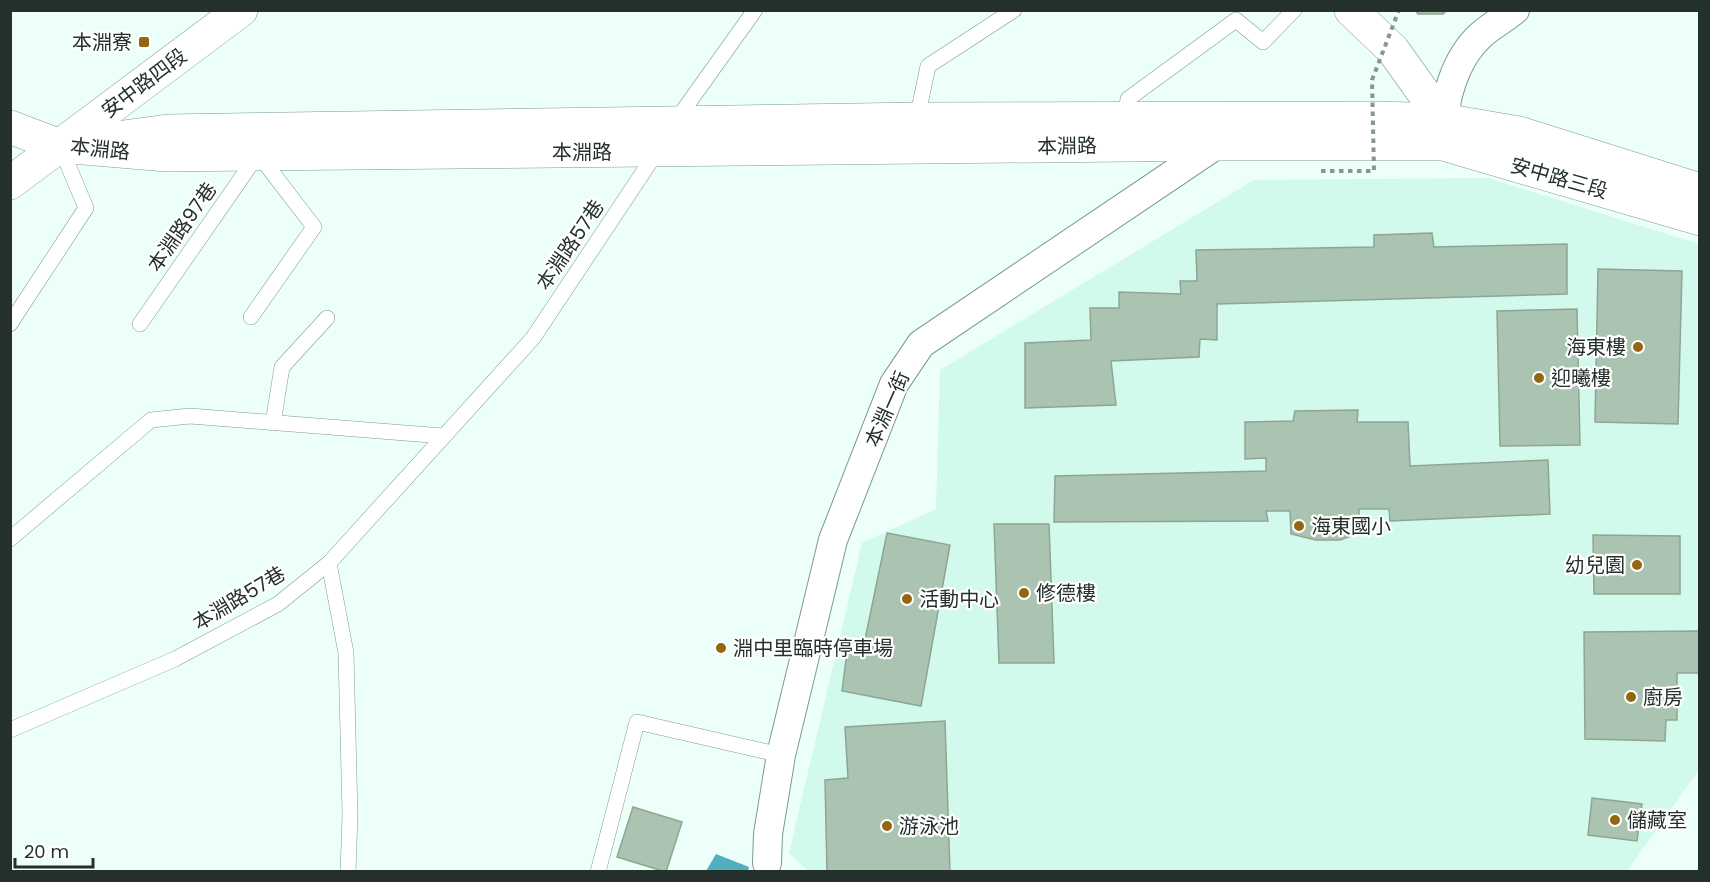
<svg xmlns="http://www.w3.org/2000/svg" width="1710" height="882" font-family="Poppins,'Noto Sans TC',sans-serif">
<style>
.built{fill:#d1faec}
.water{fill:#51b0c0}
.building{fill:#abc4b1;stroke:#8ea593;stroke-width:1.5}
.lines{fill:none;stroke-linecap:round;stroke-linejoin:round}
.lane-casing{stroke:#7d9b90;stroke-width:16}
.street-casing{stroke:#7d9b90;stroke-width:30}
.secondary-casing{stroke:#7d9b90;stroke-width:34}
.lane{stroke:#fff;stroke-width:15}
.street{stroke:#fff;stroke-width:28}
.secondary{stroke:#fff;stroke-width:33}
.path-bridge{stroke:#879691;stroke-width:4;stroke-dasharray:4.5 4.5;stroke-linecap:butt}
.poi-dot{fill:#936612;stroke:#fff;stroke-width:2}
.labels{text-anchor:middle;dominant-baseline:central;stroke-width:4.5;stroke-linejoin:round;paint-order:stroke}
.poi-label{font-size:20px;fill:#24302c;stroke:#fff;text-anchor:start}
.street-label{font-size:20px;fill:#24302c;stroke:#fff}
</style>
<rect width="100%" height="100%" fill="#ecfff8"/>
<!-- built -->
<polygon class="built" points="1488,178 1699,244 1699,770 1627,871 809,872 789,853 862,543 936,509 940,370 1254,180"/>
<!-- water -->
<polygon class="water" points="716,854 749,867 748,871 706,871"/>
<!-- building -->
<g class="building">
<polygon points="1415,10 1447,10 1443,14 1418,14"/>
<polygon points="1432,233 1434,247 1567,244 1567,294 1217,304 1217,340 1200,339 1199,357 1111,361 1116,405 1025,408 1025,343 1091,340 1090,308 1119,308 1119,292 1181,294 1180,281 1197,281 1196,250 1374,247 1374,235"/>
<polygon points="1598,269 1682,271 1678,424 1595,422"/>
<polygon points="1577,309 1580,445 1500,446 1497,311"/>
<polygon points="1358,410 1357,422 1408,422 1410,466 1548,460 1550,514 1390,521 1389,509 1359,509 1359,533 1340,540 1316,540 1291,534 1290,511 1266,511 1268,521 1054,522 1055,476 1266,471 1266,458 1245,459 1245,422 1293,421 1295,411"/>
<polygon points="994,524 1049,524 1054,663 999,663"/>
<polygon points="887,533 950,545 921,706 842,691 847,652 862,654"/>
<polygon points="1593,535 1680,536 1680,594 1594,594"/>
<polygon points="1700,631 1700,673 1677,673 1677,720 1666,720 1665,741 1585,739 1584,632"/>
<polygon points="945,721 950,872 827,872 825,780 848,778 845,727"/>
<polygon points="1592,798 1642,804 1637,841 1588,835"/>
<polygon points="633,807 682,822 666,872 617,857"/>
</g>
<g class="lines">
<defs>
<g id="lane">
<polyline points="917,119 928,66 1014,10"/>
<polyline points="1125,119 1128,99 1236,20 1263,42 1294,10"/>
<polyline points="675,122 755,10"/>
<polyline points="10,324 86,208 60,146"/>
<polyline points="140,324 258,154 314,227 251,317"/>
<polyline points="273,423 282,367 327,318"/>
<polyline points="10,539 151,420 190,416 443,436"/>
<polyline points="329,563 346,653 350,815 348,872"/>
<polyline points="10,730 175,659 278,604 329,563 533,338 658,150"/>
<polyline points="598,872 637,722 781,755"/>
</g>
<g id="street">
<path d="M 1443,137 C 1443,102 1454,59 1481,35 C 1491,26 1504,19 1515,10"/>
<polyline points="767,863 768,834 781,755 833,540 894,384 921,344 1225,139"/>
</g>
<g id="secondary">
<polyline points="1351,10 1393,50 1443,120"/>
<polyline points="10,127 60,146 167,155 1220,144 1443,144 1700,219"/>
<polyline points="116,138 168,131 917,119 1378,118 1443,120 1519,133 1700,190"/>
<polyline points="10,183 241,10"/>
</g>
</defs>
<!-- lane casing -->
<use href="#lane" class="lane-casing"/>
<!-- street casing -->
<use href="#street" class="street-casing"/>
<!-- secondary casing -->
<use href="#secondary" class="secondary-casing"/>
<!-- lane -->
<use href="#lane" class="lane"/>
<!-- street -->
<use href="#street" class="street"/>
<!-- secondary -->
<use href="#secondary" class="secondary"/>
<!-- path-bridge -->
<polyline class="path-bridge" points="1321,171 1374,171 1372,80 1399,10"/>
</g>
<!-- markers -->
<g class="poi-dot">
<rect x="138" y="36" width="12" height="12" rx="3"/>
<circle cx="1638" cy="347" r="6"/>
<circle cx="1539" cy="378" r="6"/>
<circle cx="1299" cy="526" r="6"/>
<circle cx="1637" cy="565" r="6"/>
<circle cx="1024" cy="593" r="6"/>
<circle cx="907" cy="599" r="6"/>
<circle cx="721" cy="648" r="6"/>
<circle cx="1631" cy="697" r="6"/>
<circle cx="1615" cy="820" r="6"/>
<circle cx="887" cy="826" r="6"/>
</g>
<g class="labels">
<!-- poi labels -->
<g class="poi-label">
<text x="132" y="42" text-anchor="end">本淵寮</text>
<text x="1626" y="347" text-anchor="end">海東樓</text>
<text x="1551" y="378">迎曦樓</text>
<text x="1311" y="526">海東國小</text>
<text x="1625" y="565" text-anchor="end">幼兒園</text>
<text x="1036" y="593">修德樓</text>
<text x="919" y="599">活動中心</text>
<text x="733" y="648">淵中里臨時停車場</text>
<text x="1643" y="697">廚房</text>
<text x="1627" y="820">儲藏室</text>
<text x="899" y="826">游泳池</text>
</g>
<!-- street labels -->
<g class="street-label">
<text transform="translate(144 83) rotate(-37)">安中路四段</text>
<text transform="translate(1067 146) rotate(-1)">本淵路</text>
<text transform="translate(100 149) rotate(6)">本淵路</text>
<text x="582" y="152">本淵路</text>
<text transform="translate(1559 178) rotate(16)">安中路三段</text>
<text transform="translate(182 227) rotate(-55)">本淵路97巷</text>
<text transform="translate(570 245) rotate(-56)">本淵路57巷</text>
<text transform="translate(887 409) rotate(-66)">本淵一街</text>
<text transform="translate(239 598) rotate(-31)">本淵路57巷</text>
</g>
</g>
<!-- border -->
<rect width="1710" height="882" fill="none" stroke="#24302c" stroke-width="24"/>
<!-- scale -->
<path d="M15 858v9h78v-9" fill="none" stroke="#24302c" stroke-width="3"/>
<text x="24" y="858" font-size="18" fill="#24302c" stroke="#ffffff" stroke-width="4.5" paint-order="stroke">20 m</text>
</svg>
